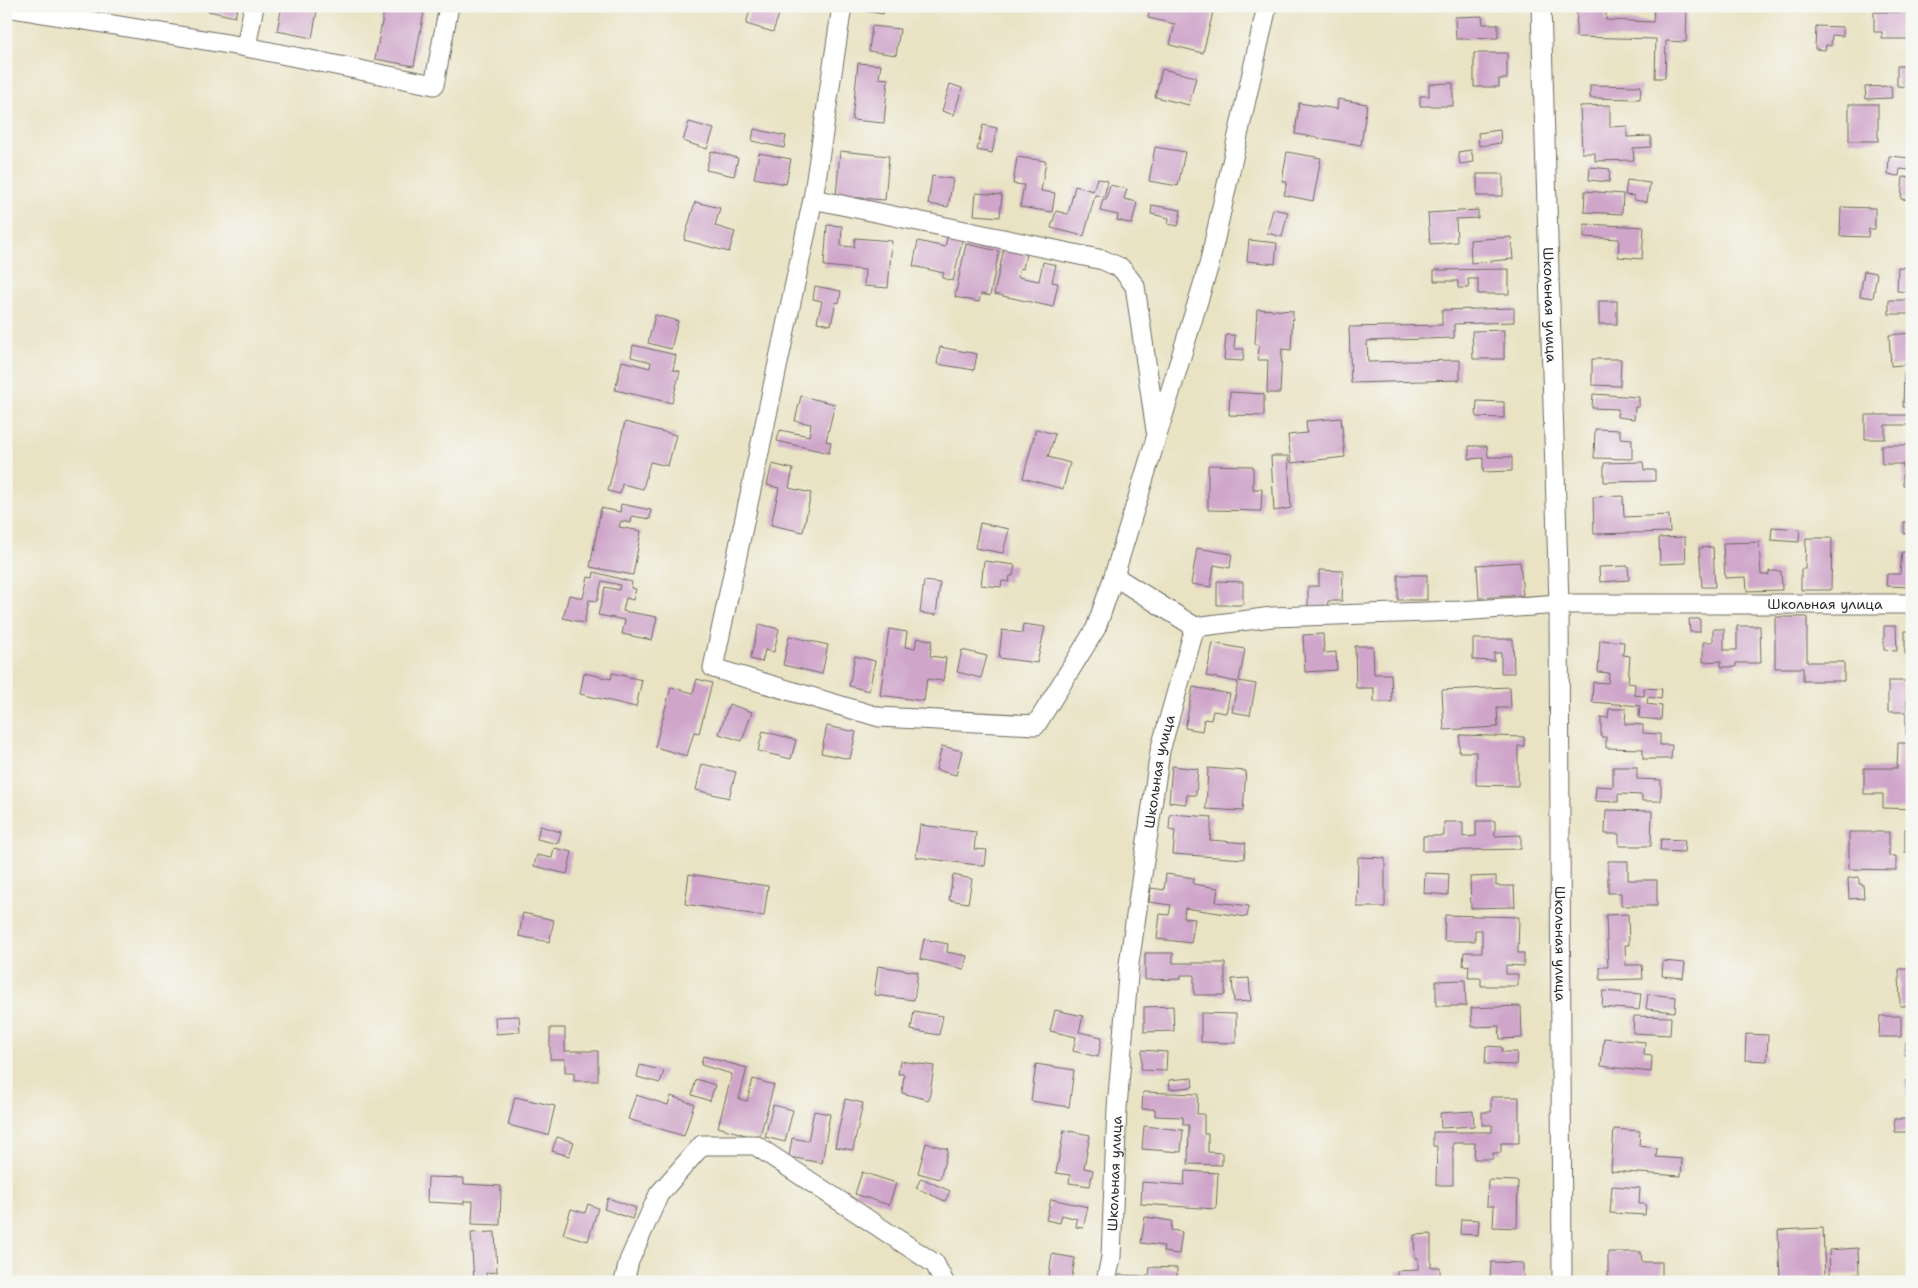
<svg xmlns="http://www.w3.org/2000/svg" width="1918" height="1288" font-family="'Shantell Sans',sans-serif">
<style>
.building{fill:#cfa6ca}
.lines{fill:none;stroke-linecap:round;stroke-linejoin:round}
.minor-casing{stroke:#6e6b61;stroke-width:21}
.minor{stroke:#fff;stroke-width:19}
.labels{text-anchor:middle;dominant-baseline:central;stroke-width:4;stroke-linejoin:round;paint-order:stroke}
.street-label{font-size:14px;fill:#2b2b2b;stroke:#f6f6f2}
</style>
<rect width="100%" height="100%" fill="#f6f6f2"/>
<filter id="ink" filterUnits="userSpaceOnUse"><feTurbulence type="fractalNoise" baseFrequency=".02" numOctaves="2"/><feDisplacementMap in="SourceGraphic" scale="10" xChannelSelector="R" yChannelSelector="G"/><feConvolveMatrix kernelMatrix="1 2 1 2 8 2 1 2 1" color-interpolation-filters="sRGB"/></filter>
<filter id="wash" filterUnits="userSpaceOnUse"><feTurbulence type="fractalNoise" baseFrequency=".0096" numOctaves="4" result="noise"/><feDisplacementMap in="SourceGraphic" scale="20" xChannelSelector="R" yChannelSelector="G"/><feGaussianBlur stdDeviation="1.12" result="paint"/><feColorMatrix in="noise" values="0 0 0 0 0 0 0 0 0 0 0 0 0 0 0 0 0 1.4 0 .05"/><feComposite in="paint" operator="in"/></filter>
<g filter="url(#wash)">
<rect width="100%" height="100%" fill="#e9e3c4"/>
<g id="blocks">
<!-- building -->
<g class="building">
<polygon points="210,6 238,6 235,17 208,11"/>
<polygon points="282,6 318,6 312,38 277,31"/>
<polygon points="385,6 425,6 414,66 375,59"/>
<polygon points="751,6 779,14 773,32 746,24"/>
<polygon points="861,6 885,6 883,14 861,10"/>
<polygon points="1151,6 1189,6 1213,12 1203,53 1170,45 1175,24 1148,18"/>
<polygon points="1577,6 1631,6 1630,12 1606,11 1606,20 1653,22 1654,7 1687,8 1686,42 1666,41 1665,78 1655,78 1656,39 1576,37"/>
<polygon points="1874,12 1912,12 1912,39 1882,39 1882,32 1874,32"/>
<polygon points="1482,16 1483,24 1498,24 1498,38 1456,39 1455,17"/>
<polygon points="872,26 900,29 896,55 869,51"/>
<polygon points="1816,26 1843,27 1843,36 1832,35 1831,46 1826,45 1825,50 1815,49"/>
<polygon points="1474,53 1507,53 1507,79 1499,79 1499,87 1474,87"/>
<polygon points="858,63 881,65 879,78 888,79 884,123 852,120"/>
<polygon points="1897,66 1912,66 1912,87 1897,86"/>
<polygon points="1162,69 1196,77 1189,105 1155,97"/>
<polygon points="1453,83 1453,106 1420,106 1420,96 1429,96 1429,84"/>
<polygon points="950,84 962,88 954,115 942,111"/>
<polygon points="1590,85 1641,86 1640,99 1590,98"/>
<polygon points="1891,86 1892,98 1866,99 1865,87"/>
<polygon points="1338,99 1367,104 1361,145 1295,134 1299,103 1337,109"/>
<rect x="1849" y="104" width="29" height="37"/>
<polygon points="1610,105 1610,127 1627,126 1627,137 1651,136 1651,147 1633,148 1634,160 1595,161 1595,153 1582,153 1580,106"/>
<polygon points="689,122 714,129 707,149 683,141"/>
<polygon points="983,125 997,128 992,153 977,150"/>
<polygon points="754,129 786,136 784,148 752,141"/>
<polygon points="1500,130 1501,143 1479,146 1478,133"/>
<polygon points="1155,147 1185,152 1178,186 1149,181"/>
<polygon points="1471,150 1474,162 1460,164 1458,152"/>
<polygon points="711,151 738,158 734,176 706,170"/>
<polygon points="840,151 889,156 885,200 836,196"/>
<polygon points="1287,152 1321,158 1313,201 1284,195 1287,182 1282,181"/>
<polygon points="759,153 791,159 786,184 754,178"/>
<polygon points="1889,156 1911,158 1910,170 1900,169 1899,176 1888,175"/>
<polygon points="1017,157 1046,161 1041,191 1055,193 1052,212 1020,207 1024,185 1013,184"/>
<polygon points="1590,167 1610,169 1609,182 1589,180"/>
<rect x="1477" y="174" width="26" height="22"/>
<polygon points="932,176 953,179 948,207 928,204"/>
<polygon points="1903,177 1912,178 1912,200 1901,199"/>
<polygon points="1097,178 1108,181 1104,197 1095,195 1084,236 1051,228 1056,211 1068,214 1075,186 1093,191"/>
<polygon points="1627,180 1650,183 1647,202 1634,200 1634,196 1625,195"/>
<polygon points="1110,185 1127,189 1124,199 1137,202 1132,224 1117,220 1118,215 1100,211 1103,199 1106,199"/>
<polygon points="1585,191 1623,194 1622,214 1584,212"/>
<polygon points="976,193 1002,195 1000,217 974,215"/>
<polygon points="695,202 720,208 715,226 735,232 729,252 684,240"/>
<polygon points="1152,205 1181,210 1178,226 1168,224 1169,218 1151,214"/>
<polygon points="1841,207 1875,208 1875,229 1869,229 1868,237 1840,236"/>
<polygon points="1273,209 1288,212 1282,237 1267,233"/>
<polygon points="1478,210 1478,218 1456,219 1457,242 1430,244 1428,213"/>
<polygon points="1584,224 1644,227 1642,259 1618,257 1619,239 1584,237"/>
<polygon points="827,225 842,226 841,246 854,247 855,238 892,241 888,288 864,286 865,270 824,266"/>
<polygon points="948,234 963,237 953,281 942,278 944,273 913,266 918,241 945,247"/>
<polygon points="1511,237 1513,259 1471,263 1470,240"/>
<polygon points="1249,240 1277,243 1275,264 1247,261"/>
<polygon points="966,244 999,251 990,296 981,294 979,302 955,297"/>
<polygon points="1005,244 1027,249 1023,269 1020,268 1018,277 1039,281 1043,262 1056,265 1052,282 1058,283 1053,307 994,294"/>
<polygon points="1898,267 1912,268 1912,292 1897,291"/>
<polygon points="1509,269 1509,294 1478,294 1478,279 1468,279 1469,288 1458,288 1458,281 1434,281 1434,270"/>
<polygon points="1864,271 1877,273 1873,298 1860,296"/>
<polygon points="815,286 841,291 839,303 836,302 831,325 817,322 822,301 813,299"/>
<rect x="1889" y="300" width="23" height="14"/>
<rect x="1599" y="301" width="18" height="23"/>
<polygon points="1514,308 1514,322 1454,324 1454,338 1367,341 1368,362 1460,360 1460,380 1351,383 1349,327 1442,325 1442,310"/>
<polygon points="1257,309 1293,311 1291,350 1282,349 1280,393 1267,393 1268,360 1258,360 1259,345 1255,344"/>
<polygon points="655,315 678,321 671,349 648,343"/>
<polygon points="1504,330 1504,359 1473,359 1472,331"/>
<polygon points="1912,333 1912,364 1891,366 1889,335"/>
<polygon points="1226,335 1235,335 1234,349 1244,349 1243,361 1224,360"/>
<polygon points="633,345 676,355 673,370 680,371 672,403 615,390 622,361 650,368 651,362 631,357"/>
<polygon points="940,347 977,354 974,370 937,364"/>
<polygon points="1592,359 1621,359 1620,386 1592,385"/>
<polygon points="1904,373 1912,373 1912,407 1903,407"/>
<polygon points="1230,392 1264,394 1264,416 1229,415"/>
<polygon points="1593,394 1639,397 1639,407 1635,407 1634,419 1617,417 1618,409 1592,408"/>
<polygon points="801,396 835,404 826,441 831,442 829,453 777,441 780,430 809,436 811,424 795,421"/>
<polygon points="1477,401 1504,402 1504,418 1476,417"/>
<polygon points="1865,415 1912,415 1912,425 1885,425 1885,439 1865,439"/>
<polygon points="1341,418 1345,457 1291,463 1288,435 1307,433 1306,421"/>
<polygon points="625,422 676,435 668,466 650,462 643,489 622,484 620,494 608,491"/>
<polygon points="1036,429 1055,434 1048,457 1070,463 1063,489 1023,478"/>
<polygon points="1595,429 1620,430 1620,438 1632,439 1632,459 1594,458"/>
<polygon points="1881,445 1912,445 1912,485 1903,485 1903,464 1882,464"/>
<polygon points="1469,446 1487,446 1488,457 1512,457 1512,471 1483,472 1483,458 1469,459"/>
<polygon points="1271,456 1288,456 1291,508 1274,511"/>
<polygon points="1643,462 1644,470 1655,470 1655,481 1604,482 1604,463"/>
<polygon points="772,464 793,469 789,488 811,493 803,532 771,525 779,488 767,485"/>
<polygon points="1208,465 1253,466 1253,489 1262,489 1261,511 1208,510"/>
<polygon points="1623,496 1624,517 1669,515 1670,532 1594,534 1593,497"/>
<polygon points="621,504 651,510 650,519 632,516 631,523 621,521 619,527 641,531 633,575 590,567 601,508 620,512"/>
<rect x="1904" y="522" width="8" height="12"/>
<polygon points="980,523 1009,529 1003,553 975,548"/>
<polygon points="1772,527 1800,529 1799,542 1771,540"/>
<polygon points="1685,537 1686,563 1660,564 1659,538"/>
<polygon points="1806,538 1832,538 1831,590 1801,590 1801,569 1805,569"/>
<polygon points="1759,542 1761,575 1769,575 1769,571 1781,571 1782,590 1747,591 1746,577 1725,578 1723,543"/>
<polygon points="1713,547 1715,587 1702,587 1699,548"/>
<polygon points="1197,548 1232,554 1230,568 1214,565 1211,587 1191,584"/>
<polygon points="1902,552 1912,552 1912,587 1886,586 1887,574 1900,574"/>
<polygon points="984,561 1015,565 1013,576 1010,576 1009,582 1002,581 1001,587 981,585"/>
<polygon points="1520,562 1523,595 1479,598 1477,565"/>
<polygon points="1628,566 1629,580 1600,582 1599,567"/>
<polygon points="1319,570 1343,571 1342,601 1328,601 1327,608 1308,608 1308,586 1319,586"/>
<polygon points="594,572 632,582 631,588 636,589 633,600 626,598 623,611 657,617 652,640 622,634 625,620 598,615 605,587 619,590 620,585 602,581 597,601 589,600 584,623 563,618 569,595 583,598 588,577 593,578"/>
<rect x="1398" y="575" width="29" height="25"/>
<polygon points="924,581 940,583 936,615 920,613"/>
<polygon points="1217,581 1243,582 1243,605 1217,605"/>
<polygon points="1775,617 1807,617 1807,662 1844,662 1844,681 1803,681 1803,668 1775,668"/>
<polygon points="1689,619 1700,619 1700,632 1690,632"/>
<polygon points="1910,622 1912,622 1912,654 1905,654 1905,631 1910,631"/>
<polygon points="759,624 779,629 774,652 765,650 762,662 750,659"/>
<polygon points="1023,624 1045,627 1037,663 999,658 1002,630 1022,633"/>
<polygon points="1737,626 1760,626 1761,663 1736,663 1736,667 1721,667 1721,661 1703,662 1703,642 1713,642 1713,629 1724,629 1724,650 1737,650"/>
<polygon points="1884,626 1896,626 1897,651 1884,650"/>
<polygon points="889,629 907,632 905,647 915,648 917,638 932,640 930,656 946,658 943,681 927,679 924,701 880,695"/>
<polygon points="1323,634 1324,653 1336,652 1337,670 1305,672 1303,635"/>
<polygon points="789,636 828,645 822,674 783,665"/>
<polygon points="1473,639 1513,639 1514,673 1501,673 1501,653 1494,653 1494,661 1473,660"/>
<polygon points="1600,640 1624,642 1623,655 1630,656 1628,683 1635,684 1634,695 1644,696 1644,688 1662,689 1661,699 1648,697 1647,704 1662,706 1661,720 1639,718 1640,706 1592,702 1593,682 1608,683 1609,673 1598,672"/>
<polygon points="1213,643 1245,649 1239,681 1256,684 1250,715 1232,712 1238,682 1206,676"/>
<polygon points="1355,646 1373,646 1374,674 1391,674 1392,702 1374,702 1374,688 1356,688"/>
<polygon points="962,650 987,656 981,678 957,672"/>
<polygon points="855,656 875,661 869,691 849,686"/>
<polygon points="584,673 611,679 612,673 642,680 636,707 580,694"/>
<polygon points="697,679 712,683 699,733 694,732 687,756 655,747 671,687 693,693"/>
<polygon points="1888,681 1912,681 1912,694 1907,694 1907,709 1912,709 1912,735 1906,735 1906,712 1888,712"/>
<polygon points="1193,687 1230,694 1226,713 1213,711 1211,720 1204,719 1202,731 1185,728"/>
<polygon points="1510,687 1511,708 1497,708 1498,727 1444,730 1442,690"/>
<polygon points="729,704 752,712 742,741 719,734"/>
<polygon points="1609,709 1626,709 1625,724 1643,725 1643,733 1660,734 1660,745 1672,745 1671,759 1643,759 1643,749 1606,748 1606,737 1601,737 1601,717 1608,718"/>
<polygon points="827,726 856,732 850,759 821,753"/>
<polygon points="763,731 796,740 791,759 758,751"/>
<polygon points="1460,735 1524,737 1524,746 1518,746 1518,786 1476,785 1476,752 1459,752"/>
<polygon points="1898,743 1912,743 1912,809 1883,808 1883,794 1864,794 1864,768 1897,768"/>
<polygon points="942,746 962,751 956,775 936,770"/>
<polygon points="702,764 736,772 729,798 696,790"/>
<polygon points="1172,766 1198,769 1196,795 1187,795 1186,804 1169,802"/>
<polygon points="1613,767 1637,767 1637,779 1661,780 1661,801 1642,801 1642,795 1618,794 1618,802 1595,801 1596,786 1613,787"/>
<polygon points="1208,768 1246,771 1243,811 1206,809"/>
<polygon points="1606,810 1652,811 1651,846 1619,846 1619,834 1605,834"/>
<polygon points="1170,814 1212,817 1210,840 1246,843 1244,859 1173,854 1175,831 1169,830"/>
<polygon points="1476,821 1495,821 1495,836 1521,835 1521,849 1423,851 1423,836 1444,836 1444,822 1463,822 1463,837 1476,836"/>
<polygon points="920,825 976,832 974,849 987,850 985,866 916,857"/>
<polygon points="540,826 561,832 558,844 537,839"/>
<rect x="1905" y="829" width="7" height="23"/>
<polygon points="1849,832 1889,832 1889,856 1896,856 1896,870 1849,869"/>
<polygon points="1661,839 1685,840 1684,852 1660,851"/>
<polygon points="554,848 572,852 567,874 534,866 537,855 552,858"/>
<polygon points="1358,857 1385,858 1385,907 1357,907"/>
<polygon points="1608,861 1628,861 1628,880 1657,880 1657,906 1621,906 1621,893 1608,893"/>
<rect x="1909" y="868" width="3" height="26"/>
<polygon points="1425,873 1449,874 1448,895 1424,893"/>
<polygon points="689,874 768,886 764,916 685,904"/>
<polygon points="1166,874 1194,878 1193,884 1218,888 1216,902 1249,906 1247,917 1185,908 1184,918 1195,919 1191,943 1157,939 1160,914 1169,915 1171,905 1149,902 1151,888 1164,890"/>
<polygon points="953,875 972,879 968,903 949,900"/>
<polygon points="1496,876 1496,886 1514,886 1515,907 1471,908 1470,877"/>
<polygon points="1859,877 1859,884 1863,884 1864,898 1849,899 1848,878"/>
<polygon points="523,913 554,920 549,942 519,936"/>
<polygon points="1628,914 1629,945 1625,945 1626,965 1642,965 1643,979 1600,980 1600,967 1608,967 1606,915"/>
<polygon points="1445,915 1519,917 1518,953 1524,953 1524,966 1506,965 1506,974 1518,974 1518,986 1481,986 1481,978 1468,978 1469,965 1463,966 1464,952 1482,952 1482,930 1475,930 1475,941 1444,941"/>
<polygon points="924,939 948,944 947,952 967,956 964,969 920,959"/>
<polygon points="1145,953 1173,953 1173,963 1225,963 1225,995 1194,995 1194,975 1181,975 1181,979 1145,980"/>
<polygon points="1663,961 1685,963 1683,978 1662,976"/>
<polygon points="878,966 918,972 914,1000 874,995"/>
<polygon points="1899,969 1912,969 1912,1006 1900,1006"/>
<polygon points="1249,978 1251,1001 1234,1002 1232,979"/>
<polygon points="1465,980 1466,1006 1436,1006 1436,981"/>
<polygon points="1603,991 1641,994 1639,1010 1602,1007"/>
<polygon points="1648,994 1676,997 1675,1012 1646,1009"/>
<polygon points="1173,1006 1174,1031 1144,1032 1144,1007"/>
<polygon points="1521,1006 1522,1038 1500,1039 1499,1026 1472,1027 1471,1008"/>
<polygon points="1055,1010 1083,1016 1079,1032 1102,1037 1098,1057 1073,1051 1076,1037 1050,1031"/>
<polygon points="914,1011 943,1016 939,1035 911,1030"/>
<polygon points="1201,1013 1236,1014 1236,1043 1201,1042"/>
<polygon points="519,1016 520,1032 496,1034 495,1017"/>
<polygon points="1634,1016 1671,1017 1670,1035 1633,1033"/>
<polygon points="1880,1016 1901,1016 1901,1037 1879,1037"/>
<polygon points="550,1028 565,1028 565,1051 598,1051 598,1081 574,1081 574,1072 565,1072 565,1059 550,1059"/>
<polygon points="1746,1034 1768,1035 1767,1061 1745,1060"/>
<polygon points="1604,1038 1645,1042 1644,1055 1652,1056 1651,1072 1601,1066"/>
<polygon points="1906,1041 1912,1041 1912,1055 1905,1055"/>
<polygon points="1486,1046 1502,1047 1502,1052 1517,1052 1516,1065 1485,1064"/>
<polygon points="1142,1050 1167,1052 1166,1071 1141,1070"/>
<polygon points="703,1056 747,1068 739,1099 747,1101 753,1079 774,1085 759,1139 718,1127 732,1074 701,1065"/>
<polygon points="900,1061 934,1066 929,1100 902,1093 904,1074 898,1074"/>
<polygon points="1036,1064 1074,1070 1069,1107 1031,1101"/>
<polygon points="640,1065 664,1071 660,1083 637,1077"/>
<polygon points="1192,1078 1193,1087 1170,1089 1169,1080"/>
<polygon points="696,1079 715,1085 710,1101 692,1095"/>
<polygon points="1906,1080 1912,1080 1912,1097 1907,1097"/>
<polygon points="1143,1092 1198,1094 1197,1114 1204,1114 1204,1134 1208,1134 1208,1152 1222,1153 1222,1165 1188,1164 1189,1125 1183,1125 1183,1117 1155,1116 1155,1109 1142,1109"/>
<polygon points="636,1095 668,1105 671,1096 694,1104 684,1136 628,1119"/>
<polygon points="515,1097 555,1106 548,1135 508,1125"/>
<polygon points="1491,1097 1519,1097 1519,1143 1501,1143 1501,1153 1493,1153 1493,1159 1474,1159 1475,1143 1453,1143 1453,1185 1436,1185 1437,1146 1433,1146 1433,1132 1492,1132 1492,1125 1482,1125 1482,1112 1491,1112"/>
<polygon points="845,1099 863,1103 853,1150 835,1147"/>
<polygon points="773,1105 793,1110 785,1142 765,1137"/>
<polygon points="814,1111 830,1114 822,1163 789,1157 792,1138 808,1141"/>
<polygon points="1473,1111 1474,1126 1441,1128 1440,1113"/>
<polygon points="1894,1119 1912,1119 1912,1132 1895,1132"/>
<polygon points="1144,1126 1183,1130 1181,1152 1142,1149"/>
<polygon points="1614,1129 1640,1131 1639,1146 1657,1148 1656,1157 1682,1159 1681,1176 1611,1171"/>
<polygon points="1064,1130 1090,1135 1084,1168 1093,1170 1090,1186 1069,1183 1070,1175 1056,1173"/>
<polygon points="557,1137 574,1142 569,1156 552,1151"/>
<polygon points="926,1143 948,1149 940,1179 918,1173"/>
<polygon points="1185,1171 1218,1173 1216,1209 1141,1204 1142,1182 1184,1185"/>
<polygon points="862,1172 896,1183 889,1205 855,1194"/>
<polygon points="428,1177 464,1178 464,1184 501,1186 500,1225 472,1224 473,1201 464,1201 464,1204 427,1202"/>
<polygon points="921,1178 950,1191 945,1201 916,1188"/>
<polygon points="1488,1180 1518,1181 1517,1228 1493,1227 1494,1206 1487,1206"/>
<polygon points="1612,1186 1640,1188 1639,1204 1646,1204 1645,1215 1610,1213"/>
<polygon points="608,1198 636,1208 632,1219 604,1209"/>
<polygon points="1051,1199 1088,1207 1083,1228 1076,1227 1077,1219 1062,1215 1060,1223 1046,1220"/>
<polygon points="588,1204 598,1208 588,1241 563,1234 571,1209 585,1213"/>
<polygon points="1145,1217 1172,1221 1171,1230 1182,1232 1179,1254 1163,1252 1164,1246 1141,1243"/>
<polygon points="1461,1219 1479,1220 1478,1235 1460,1234"/>
<polygon points="1823,1228 1825,1278 1780,1280 1778,1230"/>
<polygon points="495,1232 497,1272 486,1273 486,1282 474,1282 471,1233"/>
<polygon points="1431,1234 1431,1267 1440,1267 1440,1282 1397,1282 1397,1271 1418,1270 1418,1258 1415,1258 1414,1235"/>
<polygon points="1858,1248 1859,1274 1830,1275 1829,1250"/>
<polygon points="1608,1252 1641,1252 1642,1262 1662,1262 1662,1282 1608,1282"/>
<polygon points="1052,1254 1075,1258 1071,1282 1048,1282"/>
<polygon points="1491,1262 1523,1263 1523,1280 1490,1280"/>
<polygon points="1150,1267 1177,1268 1177,1282 1119,1282 1119,1275 1149,1276"/>
</g>
</g>
</g>
<g filter="url(#ink)">
<use href="#blocks" fill-opacity="0" stroke="#6e6b61" stroke-width="1"/>
<g class="lines">
<defs>
<g id="minor">
<polyline points="842,6 813,199 713,668 879,717 1036,725 1096,628 1114,576 1209,265 1267,6"/>
<path id="s1" d="M 1541,6 L 1559,604 L 1562,1282"/>
<polyline points="6,7 246,47 434,85 449,6"/>
<polyline points="246,47 254,6"/>
<polyline points="813,199 1103,260 1121,268 1135,286 1156,431"/>
<polyline points="1114,576 1195,627"/>
<path id="s2" d="M 1195,627 L 1272,617 L 1460,611 L 1559,604 L 1912,604"/>
<polyline points="624,1282 629,1261 659,1194 702,1145 755,1145 935,1264 944,1282"/>
<path id="s3" d="M 1106,1282 L 1111,1257 L 1117,1108 L 1129,964 L 1160,751 L 1195,627"/>
</g>
</defs>
<!-- minor casing -->
<use href="#minor" class="minor-casing"/>
<!-- minor -->
<use href="#minor" class="minor"/>
</g>
</g>
<g class="labels">
<!-- street labels -->
<g class="street-label">
<text stroke="none"><textPath href="#s1" startOffset="299">Школьная улица</textPath></text>
<text stroke="none"><textPath href="#s2" startOffset="631">Школьная улица</textPath></text>
<text stroke="none"><textPath href="#s3" startOffset="514">Школьная улица</textPath></text>
<text stroke="none"><textPath href="#s1" startOffset="938">Школьная улица</textPath></text>
<text stroke="none"><textPath href="#s3" startOffset="109">Школьная улица</textPath></text>
</g>
</g>
<!-- margin -->
<rect width="1918" height="1288" fill="none" stroke="#f6f6f2" stroke-width="25"/>
</svg>
